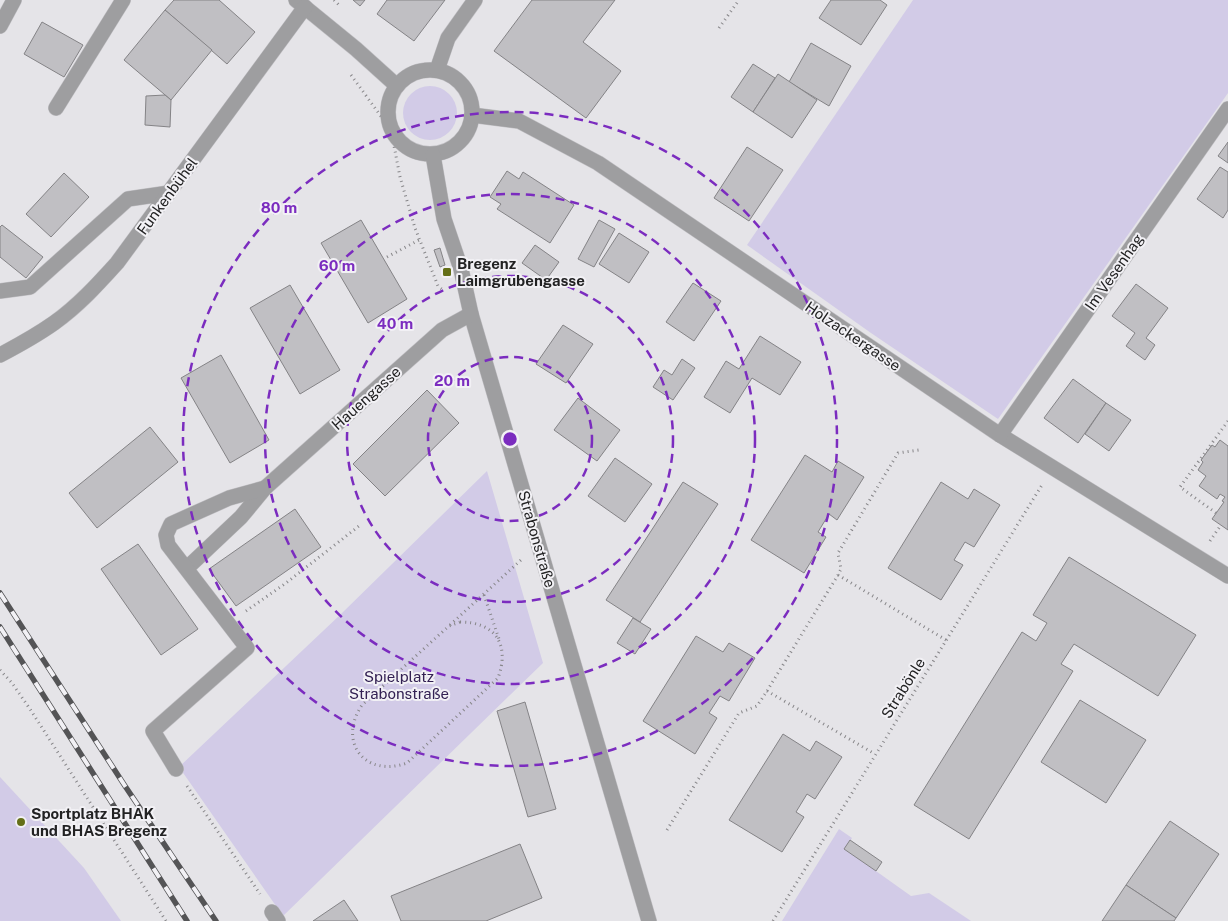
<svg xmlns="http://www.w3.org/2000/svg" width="1228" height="921" font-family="'Public Sans',sans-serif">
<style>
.green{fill:#d2cbe7}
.building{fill:#c0bfc3;stroke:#848386}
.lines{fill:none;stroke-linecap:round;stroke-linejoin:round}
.minor-casing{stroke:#c2c1c5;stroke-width:16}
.path{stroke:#878689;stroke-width:3;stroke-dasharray:1 4;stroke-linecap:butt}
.minor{stroke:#9e9ea0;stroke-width:15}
.rail-casing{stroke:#545456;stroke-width:5.5}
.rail{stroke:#f2f1f5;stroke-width:4;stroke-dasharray:11;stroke-linecap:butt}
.ring{fill:none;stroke:#7b2cbf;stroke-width:2.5;stroke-dasharray:9 6}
.poi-dot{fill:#646f18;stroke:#f2f1f5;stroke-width:2}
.labels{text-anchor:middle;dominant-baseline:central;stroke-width:4;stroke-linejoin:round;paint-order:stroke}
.street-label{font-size:15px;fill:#222223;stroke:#f2f1f5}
.poi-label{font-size:15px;font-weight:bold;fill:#222223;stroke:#f2f1f5;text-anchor:start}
.park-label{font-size:15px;fill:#332153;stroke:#f2f1f5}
.centre{fill:#7b2cbf;stroke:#f2f1f5;stroke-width:2.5}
.ring-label{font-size:15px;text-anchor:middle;font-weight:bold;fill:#7b2cbf;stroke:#f2f1f5;stroke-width:4;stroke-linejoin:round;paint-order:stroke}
</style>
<rect width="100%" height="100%" fill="#e5e4e8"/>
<!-- green -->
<g class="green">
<polygon points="913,0 1228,0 1228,93 998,419 871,333 747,245"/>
<circle cx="430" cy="113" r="27"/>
<polygon points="487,471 543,663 283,916 179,767 341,614"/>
<polygon points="0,777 84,868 121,921 0,921"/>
<polygon points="839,829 852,838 845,849 911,896 929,893 971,921 782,921"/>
</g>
<!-- building -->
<g class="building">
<polygon points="174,0 219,0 255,32 227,64 165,10"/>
<polygon points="353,0 365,0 360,6"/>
<polygon points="387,0 445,0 414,41 377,14"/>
<polygon points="532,0 615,0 583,42 621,71 586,118 494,51"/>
<polygon points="831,0 880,0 887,5 861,45 819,18"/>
<polygon points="165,10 212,50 171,100 124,60"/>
<polygon points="42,22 83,45 64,77 24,54"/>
<polygon points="811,43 851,66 829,106 789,82"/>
<polygon points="753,64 775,78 753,112 731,97"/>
<polygon points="778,74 817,100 792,138 753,112"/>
<polygon points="165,95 171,100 170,127 145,125 146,96"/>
<polygon points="1228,142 1228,163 1218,156"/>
<polygon points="747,147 783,170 749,221 714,198"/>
<polygon points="1220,167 1228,172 1228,210 1223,218 1197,199"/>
<polygon points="507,171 519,179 523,172 574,205 550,243 497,209 501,204 490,197"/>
<polygon points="64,173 89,197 51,237 26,214"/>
<polygon points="361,220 407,299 368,323 321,243"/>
<polygon points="599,220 615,229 594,267 578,259"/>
<polygon points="2,225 43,257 26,278 0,257 0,227"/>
<polygon points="619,233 649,252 629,283 599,264"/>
<polygon points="535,245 559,262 546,280 522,263"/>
<polygon points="440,248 445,265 440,267 434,250"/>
<polygon points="693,283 721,301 694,341 666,322"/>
<polygon points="1136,284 1168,308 1146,338 1155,345 1145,360 1126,346 1135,333 1112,316"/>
<polygon points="290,285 340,370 300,394 250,308"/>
<polygon points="563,325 593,344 566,383 536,364"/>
<polygon points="760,336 801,362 780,395 752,378 730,413 704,397 726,361 739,369"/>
<polygon points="221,355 269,440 230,463 181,378"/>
<polygon points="682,359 695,368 673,400 653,387 664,370 672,375"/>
<polygon points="1073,379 1106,403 1078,443 1044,418"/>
<polygon points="427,390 459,423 385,496 353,464"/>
<polygon points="578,398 620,430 597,461 554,430"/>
<polygon points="1106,403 1131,420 1109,451 1085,434"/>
<polygon points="150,427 178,462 97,528 69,493"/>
<polygon points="1220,440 1228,446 1228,530 1212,519 1224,502 1222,501 1225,497 1220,494 1217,499 1199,486 1206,476 1198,470 1203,462 1201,460 1212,445 1215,447"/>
<polygon points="805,455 832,472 838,461 864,477 837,520 829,514 818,532 826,537 804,573 751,540"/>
<polygon points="615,458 652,484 625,522 588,496"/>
<polygon points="683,482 718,504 640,622 606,600"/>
<polygon points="941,482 968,499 974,489 1000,505 974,547 965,542 954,560 963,565 941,600 888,568"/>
<polygon points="295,509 321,547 236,606 209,569"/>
<polygon points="138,544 198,629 161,655 101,569"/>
<polygon points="1069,557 1196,635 1158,696 1074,644 1061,664 1073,671 969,839 914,805 1022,632 1036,641 1047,623 1033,615"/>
<polygon points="633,618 651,629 635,654 617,643"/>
<polygon points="696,636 723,652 729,643 755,658 729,701 720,696 709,713 717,718 695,754 643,721"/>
<polygon points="1080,700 1146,740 1106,803 1041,762"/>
<polygon points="525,702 556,809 528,817 497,711"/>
<polygon points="783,734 810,751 816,741 842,757 815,799 807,794 796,812 804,817 782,852 729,820"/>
<polygon points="1170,821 1219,854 1176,918 1126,885"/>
<polygon points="850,840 882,862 876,871 844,849"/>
<polygon points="520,844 542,898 486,921 401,921 391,896"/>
<polygon points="1126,885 1176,918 1174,921 1102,921"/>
<polygon points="344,900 358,921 313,921"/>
</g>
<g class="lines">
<defs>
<g id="minor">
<polyline points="296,0 356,49 397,86"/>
<polyline points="0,26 14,0"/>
<circle cx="430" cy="112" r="42"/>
<polyline points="437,70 448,38 475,0"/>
<polyline points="56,108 123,0"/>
<polyline points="472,115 519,121 598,163 1000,435 1228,576"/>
<polyline points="433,155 444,219 461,269 471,314 649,921"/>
<polyline points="0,291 30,287 128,199 169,193"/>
<path d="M 0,355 C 19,345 37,335 54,323 C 78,306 98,284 117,263 L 305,7"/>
<polyline points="1000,435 1228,109"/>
<polyline points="187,568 241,517 265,488 442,330 471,314"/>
<polyline points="176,769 153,731 247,648 168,545 166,535 171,524 229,498 265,488"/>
<polyline points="272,912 278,921"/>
</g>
</defs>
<!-- minor casing -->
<use href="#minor" class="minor-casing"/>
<!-- path -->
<g class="path">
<polyline points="334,0 339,5"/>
<polyline points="719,28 739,0"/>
<polyline points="351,75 391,130 400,177 415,228 438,286 444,291"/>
<polyline points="387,257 419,240"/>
<polyline points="1216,513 1180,487 1228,421"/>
<polyline points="1210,541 1221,525"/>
<polyline points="838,575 946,640"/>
<polyline points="484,595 499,639"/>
<polyline points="246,611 286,583 359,526"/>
<path d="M 460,622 C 496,622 510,645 498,678 L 407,763 C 365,778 337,742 362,705 L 440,634 L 449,626 Z"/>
<polyline points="450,625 521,560"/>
<polyline points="0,670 12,683 30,709 166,921"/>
<polyline points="767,691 875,754"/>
<polyline points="187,786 260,894"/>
<polyline points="667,830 739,713 757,706 767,691 838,575 841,569 838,553 898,453 919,450"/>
<polyline points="773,921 1042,485"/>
</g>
<!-- minor -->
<use href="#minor" class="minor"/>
<defs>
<g id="rail">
<polyline points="0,593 125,786 216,921"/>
<polyline points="0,627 187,921"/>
</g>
</defs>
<!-- rail casing -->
<use href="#rail" class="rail-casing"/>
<!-- rail -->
<use href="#rail" class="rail"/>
</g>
<!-- distance rings -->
<g class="ring">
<circle cx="510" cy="439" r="82"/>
<circle cx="510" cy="439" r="163"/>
<circle cx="510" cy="439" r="245"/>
<circle cx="510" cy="439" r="327"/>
</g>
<!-- markers -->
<g class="poi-dot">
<rect x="442" y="267" width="10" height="10" rx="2.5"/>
<circle cx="21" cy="822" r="5"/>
</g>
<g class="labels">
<!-- street labels -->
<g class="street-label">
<text transform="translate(167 196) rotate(-54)">Funkenbühel</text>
<text transform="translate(1114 272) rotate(-55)">Im Vesenhag</text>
<text transform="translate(853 336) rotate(34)">Holzackergasse</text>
<text transform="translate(366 398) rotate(-42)">Hauengasse</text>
<text transform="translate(537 539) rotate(74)">Strabonstraße</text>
<text transform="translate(903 688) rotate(-58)">Strabönle</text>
</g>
<!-- poi labels -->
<g class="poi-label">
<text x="457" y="263">Bregenz<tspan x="457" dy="17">Laimgrubengasse</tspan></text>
<text x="31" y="813">Sportplatz BHAK<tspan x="31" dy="17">und BHAS Bregenz</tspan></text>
</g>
<!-- park labels -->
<g class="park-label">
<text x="399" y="676">Spielplatz<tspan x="399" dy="17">Strabonstraße</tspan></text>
</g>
</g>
<circle cx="510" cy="439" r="8" class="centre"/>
<g class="ring-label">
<text x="279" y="213">80 m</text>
<text x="337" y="271">60 m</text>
<text x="395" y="329">40 m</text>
<text x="452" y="386">20 m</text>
</g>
</svg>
